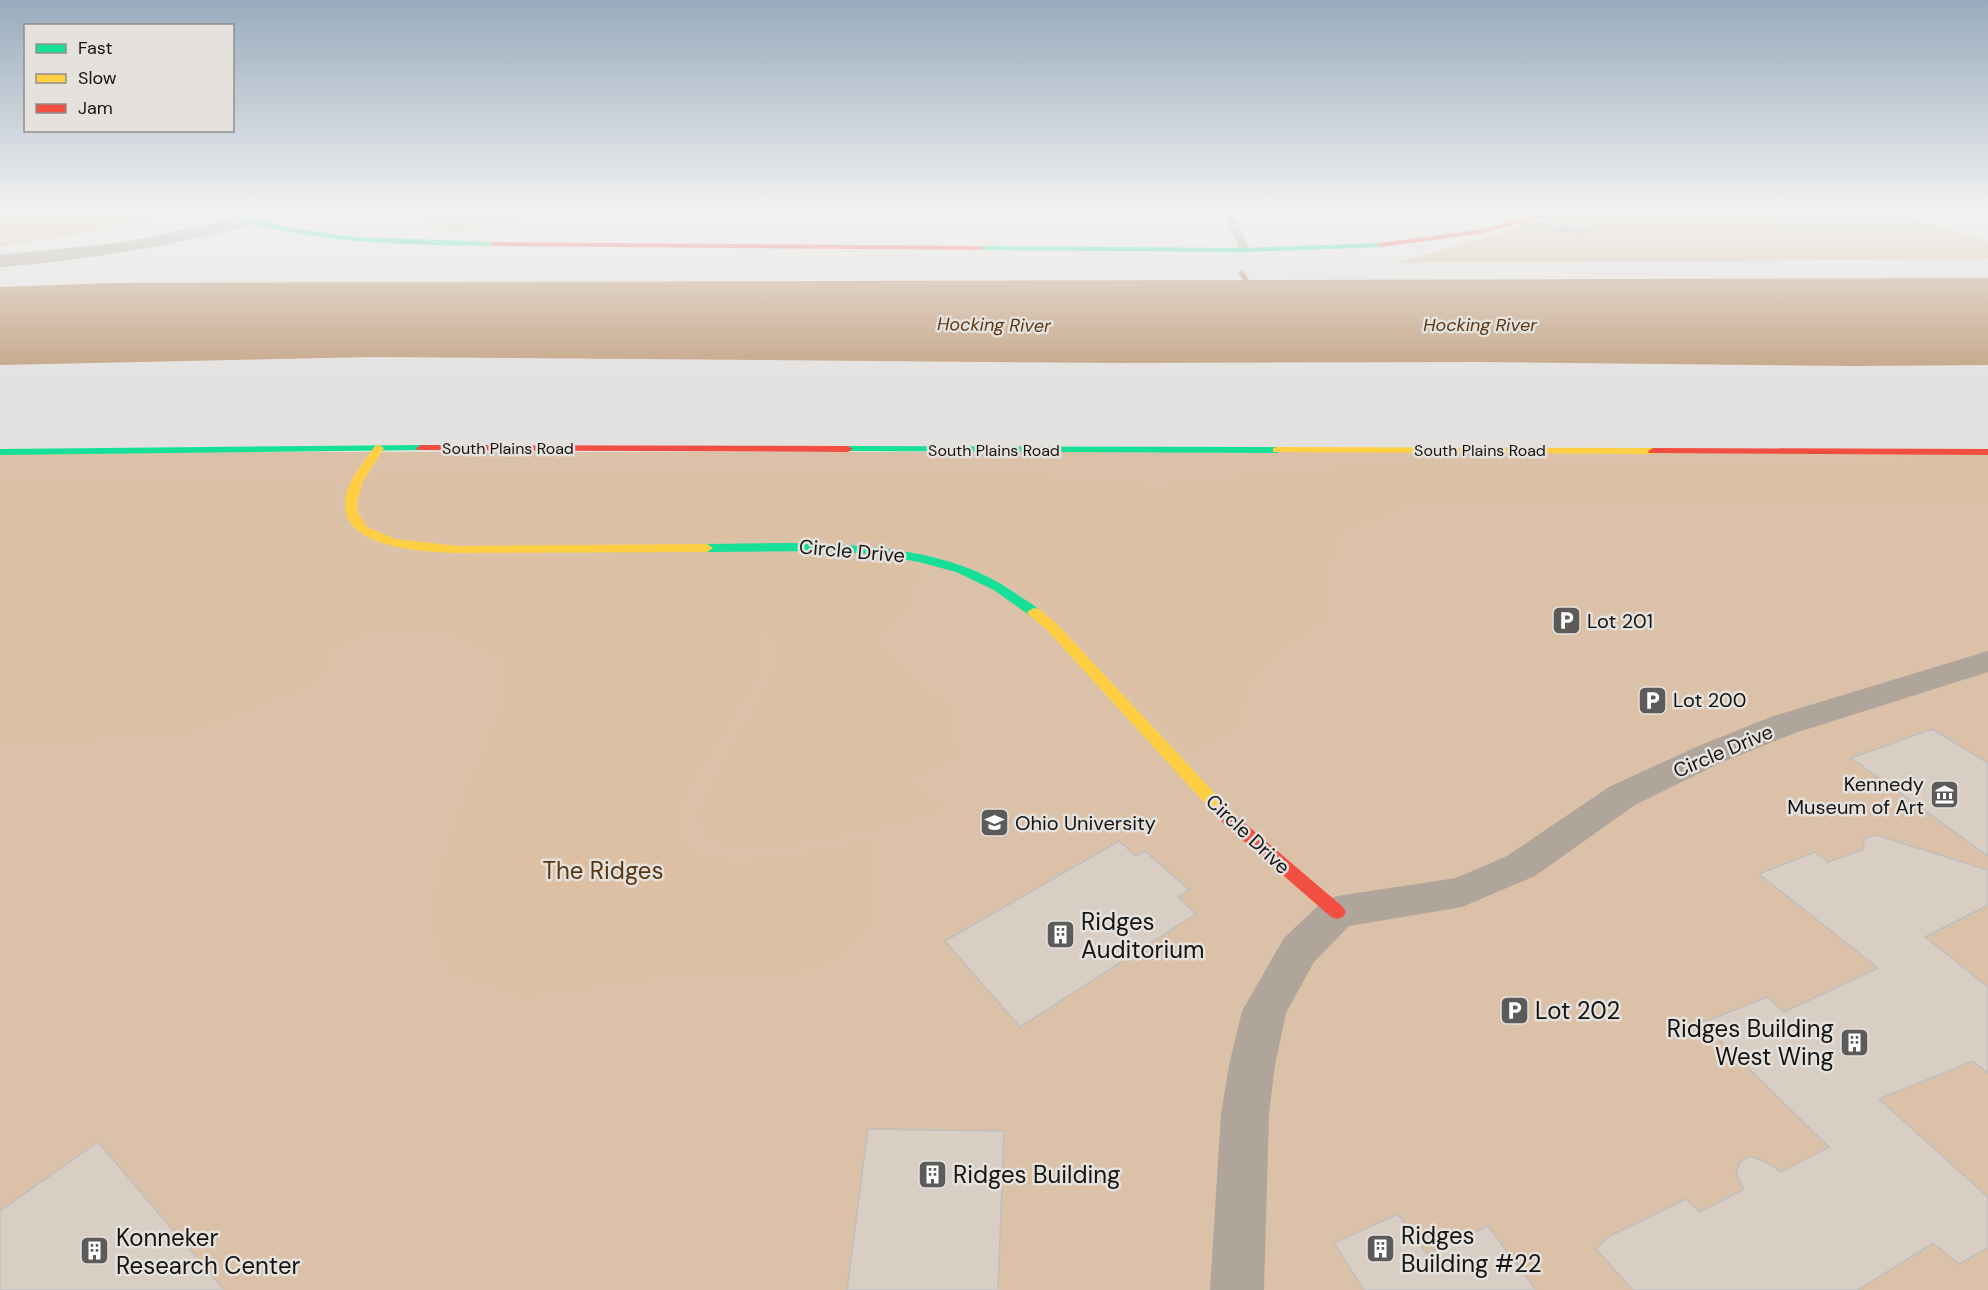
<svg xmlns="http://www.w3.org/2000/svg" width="1988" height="1290" font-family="'DM Sans',sans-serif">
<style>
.green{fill:#dbc1a7}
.forest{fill:#ddc0a4}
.water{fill:#c19e7d}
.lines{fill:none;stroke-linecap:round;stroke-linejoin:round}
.stream{stroke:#c19e7d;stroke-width:5}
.building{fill:#d9cec4;stroke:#c0bebc;stroke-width:1.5}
.lane{fill:#afa59b;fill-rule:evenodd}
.street{fill:#afa59b;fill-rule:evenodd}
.fast{fill:#16e098;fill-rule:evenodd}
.slow{fill:#ffcf43;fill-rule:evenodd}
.jam{fill:#f24e42;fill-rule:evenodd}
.labels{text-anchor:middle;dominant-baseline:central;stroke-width:5;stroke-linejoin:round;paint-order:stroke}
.far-street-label{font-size:16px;fill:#141312;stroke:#e5e1dd}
.far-water-label{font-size:18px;font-style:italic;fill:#5a3712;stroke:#e5e1dd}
.street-label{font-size:20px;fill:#141312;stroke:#e5e1dd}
.poi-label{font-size:20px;fill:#141312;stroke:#e5e1dd;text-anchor:start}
.near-park-label{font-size:24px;fill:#583510;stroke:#e5e1dd}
.near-poi-label{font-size:24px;fill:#141312;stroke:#e5e1dd;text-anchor:start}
</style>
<rect width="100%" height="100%" fill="#e3e1df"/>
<!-- green -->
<g class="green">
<polygon points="0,213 176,213 156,221 0,247"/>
<polygon points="405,213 566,213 512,223 492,224 453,234"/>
<path d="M 674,213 L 786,213 C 748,218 711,225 674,213 Z"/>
<polygon points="1573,213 1892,213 1988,241 1988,259 1396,263"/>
<rect x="0" y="452" width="1988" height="838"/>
</g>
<!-- forest -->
<g class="forest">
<path d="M 1988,463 L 1988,498 L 1417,497 L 1331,534 L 1321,620 L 1280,645 L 1243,689 L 1238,725 L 1186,749 L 1046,605 C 987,561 918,544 845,539 L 443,539 L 414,538 L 388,532 L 365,520 L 360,491 L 366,479 L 1039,479 L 1158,489 L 1292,473 L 1539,466 Z"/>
<path d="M 319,481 L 333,483 C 337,515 332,529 366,546 C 396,561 448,556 482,557 C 568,559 654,556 740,557 C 800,557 858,555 916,570 L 905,605 L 872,639 L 907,675 L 945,709 L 955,753 L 903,781 L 941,808 C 891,821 769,856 721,842 C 716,840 710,835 705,832 L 703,811 L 713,786 L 779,670 L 783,653 L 769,630 L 760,624 L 751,629 L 757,639 L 760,656 L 754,677 L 697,769 L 675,812 L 676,826 L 685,848 L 704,859 L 733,865 L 793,859 L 865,844 L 872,891 L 865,928 L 816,968 L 668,973 L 525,994 L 450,970 L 432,917 L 447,860 L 473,784 L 506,705 L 509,657 L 447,627 L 362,631 L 326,649 L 318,678 L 190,729 L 0,744 L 0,483 Z"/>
</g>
<!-- water -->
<polygon class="water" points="1988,278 1988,365 1853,366 1481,362 1125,363 374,357 0,365 0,287 112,283"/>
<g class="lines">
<!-- stream -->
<polyline class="stream" points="1241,273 1252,288"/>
</g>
<!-- building -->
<g class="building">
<polygon points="1932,729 1988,763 1988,856 1851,758"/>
<polygon points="1876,835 1988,870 1988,905 1925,937 1988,987 1988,1073 1973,1061 1879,1099 1988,1197 1988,1248 1959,1264 1933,1243 1858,1290 1633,1290 1596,1249 1610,1236 1686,1199 1700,1212 1744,1189 1736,1174 1740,1162 1750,1156 1766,1162 1781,1172 1829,1147 1702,1023 1767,997 1784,1012 1878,968 1759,874 1815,852 1828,862 1863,850 1864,839"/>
<polygon points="1119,841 1136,856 1145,851 1189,890 1178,897 1196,914 1020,1027 945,941"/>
<polygon points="868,1129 1004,1131 998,1290 847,1290"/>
<polygon points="98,1142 224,1290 0,1290 0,1211"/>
<polygon points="1398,1214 1427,1254 1488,1226 1536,1290 1364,1290 1334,1243"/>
</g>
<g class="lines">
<!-- lane -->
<g class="lane">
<polygon points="1224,213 1232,213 1250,250 1248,252 1240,250"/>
<polygon points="1523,220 1549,225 1584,227 1589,230 1584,233 1549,231 1520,225 1520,221"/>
</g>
<!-- street -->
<g class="street">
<path d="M 248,216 L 254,217 L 257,221 L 254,225 C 170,246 86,260 0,267 L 0,255 L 125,242 Z"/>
<polygon points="1988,651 1988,672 1795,733 1720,763 1635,805 1535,876 1462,907 1349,926 1314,962 1286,1013 1275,1065 1269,1114 1264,1290 1210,1290 1221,1114 1229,1065 1242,1011 1284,938 1323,901 1337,896 1456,878 1507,856 1609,787 1696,747 1771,717"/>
</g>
<!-- fast -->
<g class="fast">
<path d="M 219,213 L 230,213 L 290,228 L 357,237 L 494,242 L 498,244 L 494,246 C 418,245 342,244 268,228 C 253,224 232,221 219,213 Z"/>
<polygon points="1380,243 1384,245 1383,247 1245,252 980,250 976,248 980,246 1245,248"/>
<polygon points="421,445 426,448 425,450 0,455 0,449"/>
<polygon points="848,446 1277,447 1282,450 1277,453 844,451 843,449"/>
<path d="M 792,543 C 867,545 951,548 1015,593 C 1023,599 1034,604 1041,612 L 1039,615 L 1029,615 L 994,590 L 956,572 L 919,562 L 878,555 L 835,551 L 707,552 L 701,548 L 707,544 Z"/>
</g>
<!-- slow -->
<g class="slow">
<path d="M 379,445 L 384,448 L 362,483 L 357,503 L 358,513 L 367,527 L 395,539 L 458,546 L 707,544 L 713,548 L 707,552 L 458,553 C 426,552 343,549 345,503 C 346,482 364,462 375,446 Z"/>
<polygon points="1277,447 1653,448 1658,451 1653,454 1273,452 1273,448"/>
<polygon points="1034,608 1039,609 1056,623 1234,814 1236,818 1234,822 1222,822 1046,629 1029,615 1027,612"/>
</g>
<!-- jam -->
<g class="jam">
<polygon points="1547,213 1559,213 1478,234 1380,247 1376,245 1380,243 1478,230"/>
<polygon points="491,242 980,246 984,248 980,250 494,246 491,246"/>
<polygon points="421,445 848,446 853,449 848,452 417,450 416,448"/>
<polygon points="1653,448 1988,449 1988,455 1649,453 1648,451"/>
<polygon points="1228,812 1234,814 1343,907 1346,912 1343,917 1337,919 1331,917 1222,822 1220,818 1222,814"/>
</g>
</g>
<!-- sky -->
<linearGradient id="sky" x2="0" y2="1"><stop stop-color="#98abbd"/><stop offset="0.54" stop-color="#f2f2f1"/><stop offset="1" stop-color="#f2f2f1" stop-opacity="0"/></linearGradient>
<rect width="1988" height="393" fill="url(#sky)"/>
<!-- icons -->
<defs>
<symbol id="parking-square" viewBox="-11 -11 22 22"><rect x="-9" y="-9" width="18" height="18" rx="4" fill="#5c5b5a" stroke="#e5e1dd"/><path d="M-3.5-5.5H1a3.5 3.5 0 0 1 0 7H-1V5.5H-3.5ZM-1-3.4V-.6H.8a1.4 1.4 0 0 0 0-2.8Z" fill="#fff"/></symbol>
<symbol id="museum-square" viewBox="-11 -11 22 22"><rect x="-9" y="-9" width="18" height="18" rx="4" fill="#5c5b5a" stroke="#e5e1dd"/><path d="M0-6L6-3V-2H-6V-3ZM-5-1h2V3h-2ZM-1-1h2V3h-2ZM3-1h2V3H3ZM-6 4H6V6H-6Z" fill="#fff"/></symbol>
<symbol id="university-square" viewBox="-11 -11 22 22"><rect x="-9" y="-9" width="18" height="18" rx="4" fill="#5c5b5a" stroke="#e5e1dd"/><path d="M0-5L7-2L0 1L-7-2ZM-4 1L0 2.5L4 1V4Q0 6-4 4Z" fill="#fff"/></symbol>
<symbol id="building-square" viewBox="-11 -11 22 22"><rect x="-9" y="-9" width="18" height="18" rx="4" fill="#5c5b5a" stroke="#e5e1dd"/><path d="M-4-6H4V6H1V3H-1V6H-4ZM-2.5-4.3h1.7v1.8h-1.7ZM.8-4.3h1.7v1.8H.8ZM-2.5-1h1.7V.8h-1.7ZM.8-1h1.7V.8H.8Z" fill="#fff"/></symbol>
</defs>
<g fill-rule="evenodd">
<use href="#parking-square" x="1550" y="604" width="33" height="33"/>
<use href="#parking-square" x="1636" y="684" width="33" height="33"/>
<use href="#museum-square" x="1928" y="778" width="33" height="33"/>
<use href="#university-square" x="978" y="806" width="33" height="33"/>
<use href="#building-square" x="1044" y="918" width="33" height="33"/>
<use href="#parking-square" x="1498" y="994" width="33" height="33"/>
<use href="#building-square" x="1838" y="1026" width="33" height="33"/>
<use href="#building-square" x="916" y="1158" width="33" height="33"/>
<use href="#building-square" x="1364" y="1232" width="33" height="33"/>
<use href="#building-square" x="78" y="1234" width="33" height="33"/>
</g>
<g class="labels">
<!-- far-street labels -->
<g class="far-street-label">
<text x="508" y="448">South Plains Road</text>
<text x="994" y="450">South Plains Road</text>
<text x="1480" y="450">South Plains Road</text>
</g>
<!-- far-water labels -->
<g class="far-water-label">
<text transform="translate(994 325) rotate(1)">Hocking River</text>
<text x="1480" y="325">Hocking River</text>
</g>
<!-- street labels -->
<g class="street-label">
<text transform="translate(852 551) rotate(5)">Circle Drive</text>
<text transform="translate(1723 751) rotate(-23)">Circle Drive</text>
<text transform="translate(1248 834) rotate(43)">Circle Drive</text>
</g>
<!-- poi labels -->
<g class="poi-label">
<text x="1587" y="621">Lot 201</text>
<text x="1673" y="700">Lot 200</text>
<text x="1924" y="784" text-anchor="end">Kennedy<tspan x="1924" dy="23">Museum of Art</tspan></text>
<text x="1015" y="823">Ohio University</text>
</g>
<!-- near-park labels -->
<g class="near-park-label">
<text x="603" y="870">The Ridges</text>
</g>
<!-- near-poi labels -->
<g class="near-poi-label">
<text x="1081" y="921">Ridges<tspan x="1081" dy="28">Auditorium</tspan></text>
<text x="1535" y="1010">Lot 202</text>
<text x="1834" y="1028" text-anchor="end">Ridges Building<tspan x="1834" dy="28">West Wing</tspan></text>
<text x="953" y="1174">Ridges Building</text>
<text x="1401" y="1235">Ridges<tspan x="1401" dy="28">Building #22</tspan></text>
<text x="116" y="1237">Konneker<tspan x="116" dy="28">Research Center</tspan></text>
</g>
</g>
<!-- legend -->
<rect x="24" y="24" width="210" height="108" fill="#e5e1dd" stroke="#918f8c" stroke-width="1.5"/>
<rect x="36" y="44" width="30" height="9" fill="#16e098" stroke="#918f8c" stroke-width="1.5"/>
<text x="78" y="54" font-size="18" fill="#141312">Fast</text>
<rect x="36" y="74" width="30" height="9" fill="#ffcf43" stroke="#918f8c" stroke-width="1.5"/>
<text x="78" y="84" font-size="18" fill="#141312">Slow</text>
<rect x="36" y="104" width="30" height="9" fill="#f24e42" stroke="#918f8c" stroke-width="1.5"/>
<text x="78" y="114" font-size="18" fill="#141312">Jam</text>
</svg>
